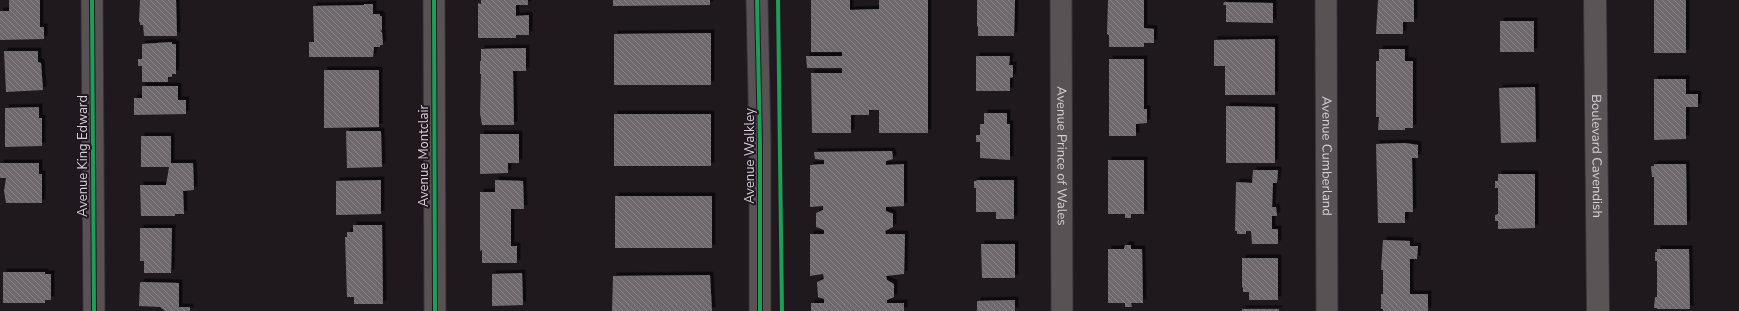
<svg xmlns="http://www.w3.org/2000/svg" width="1739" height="311" font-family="'Nunito Sans',sans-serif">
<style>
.building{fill:url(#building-back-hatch);filter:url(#shadow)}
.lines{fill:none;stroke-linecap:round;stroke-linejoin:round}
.street-casing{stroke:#383337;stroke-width:23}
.secondary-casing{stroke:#383337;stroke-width:24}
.street{stroke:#585254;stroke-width:21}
.secondary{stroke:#5b5456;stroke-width:22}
.cycleway-casing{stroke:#211720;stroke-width:6}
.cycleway{stroke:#1a9f57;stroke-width:4}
.labels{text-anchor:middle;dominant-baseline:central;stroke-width:4;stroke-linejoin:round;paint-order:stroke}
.street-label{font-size:13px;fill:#d6d0d6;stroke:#211720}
</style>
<defs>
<pattern id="building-back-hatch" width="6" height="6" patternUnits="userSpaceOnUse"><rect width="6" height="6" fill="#6e686d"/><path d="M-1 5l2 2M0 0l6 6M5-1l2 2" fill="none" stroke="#898388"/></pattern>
<filter id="shadow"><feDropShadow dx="3.5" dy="-3.5" stdDeviation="0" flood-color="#0009"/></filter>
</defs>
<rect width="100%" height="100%" fill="#1f191e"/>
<!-- building -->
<g class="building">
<polygon points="9,0 40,0 40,27 44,27 44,39 0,40 0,11 9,11"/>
<polygon points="140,0 176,0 177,36 144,36 143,25 140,25 140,22 139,22"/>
<polygon points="481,0 528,0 528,5 516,5 516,16 529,15 529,35 516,35 516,38 478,38 478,3 481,4"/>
<polygon points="613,0 710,0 710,5 613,6"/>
<polygon points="811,0 850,0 850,10 879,9 879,0 928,0 928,133 879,133 879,110 869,110 869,115 851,115 851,133 812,133 811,73 842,73 842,68 807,68 806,56 842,56 842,52 811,52"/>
<polygon points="977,0 1015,0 1014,36 978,36 978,26 977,27"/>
<polygon points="1108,0 1144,0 1144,28 1154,29 1154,43 1144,43 1144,47 1109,47 1109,35 1107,34"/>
<polygon points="1378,0 1414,0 1414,22 1403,22 1403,34 1376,34"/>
<rect x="1654" y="0" width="32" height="53"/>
<polygon points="1224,2 1273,3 1273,23 1226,22 1226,5 1223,5"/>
<polygon points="364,4 373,4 373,14 380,14 380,16 382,16 382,30 380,31 382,32 383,45 380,45 380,47 374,47 373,57 309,57 309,42 314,42 313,6 364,5"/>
<rect x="1500" y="21" width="34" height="31"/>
<polygon points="711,33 711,85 614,85 614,34"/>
<polygon points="1275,39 1275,95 1225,95 1225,66 1214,66 1214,40"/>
<polygon points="172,42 172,44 176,44 176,74 172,74 172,77 168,77 168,82 142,82 142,66 138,66 138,59 142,59 142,44"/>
<polygon points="526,48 526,71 513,71 514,125 482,125 480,113 481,74 480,74 480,61 481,61 481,49"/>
<polygon points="1379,49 1405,49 1405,61 1413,61 1413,128 1405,128 1405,130 1378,130 1379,117 1376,117 1376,61 1379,61"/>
<polygon points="4,51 38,51 38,62 41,63 43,90 6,92"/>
<polygon points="976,56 1010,56 1009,65 1013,65 1013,77 1010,78 1010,91 976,91"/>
<polygon points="1109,59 1144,59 1144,109 1147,109 1147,123 1136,124 1136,136 1109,136"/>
<polygon points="324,70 379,70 379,127 324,128"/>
<polygon points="1654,79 1686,79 1686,94 1698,94 1698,107 1686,107 1686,139 1654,140"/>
<polygon points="142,86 178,86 178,100 186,100 186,114 134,115 134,98 142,98"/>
<polygon points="1535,87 1536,142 1501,143 1499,88"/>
<polygon points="1226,106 1275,107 1275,163 1226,163"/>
<polygon points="39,107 39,118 42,118 42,146 5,147 5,108"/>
<polygon points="984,113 1007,113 1007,124 1010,124 1010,160 980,158 980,142 976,142 976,135 980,135 980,124 984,124"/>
<rect x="614" y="114" width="97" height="52"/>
<polygon points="346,131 381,131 382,167 347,168"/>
<polygon points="480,134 519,134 519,163 508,163 508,173 480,174"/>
<polygon points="141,136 171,136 171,163 193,163 194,190 183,191 184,214 175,214 175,216 141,216 140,185 166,185 169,167 141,167"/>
<polygon points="1405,143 1418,145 1418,158 1412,158 1413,212 1405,212 1405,223 1378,223 1376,144"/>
<polygon points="892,151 893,159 886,161 886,165 904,164 904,206 886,207 886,211 893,214 893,227 885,231 886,234 905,234 904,274 886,276 887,280 894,284 894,297 887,300 887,303 904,303 904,311 811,311 811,303 824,303 824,299 818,297 817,282 824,279 823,274 810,276 810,234 824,234 824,230 816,227 816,213 823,210 823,206 810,207 810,165 824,164 824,160 815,159 814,152"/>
<polygon points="1108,160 1144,160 1144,214 1131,214 1131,218 1125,218 1125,214 1108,214"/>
<polygon points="0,163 39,163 39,174 42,174 42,203 6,203 4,191 6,178 0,178"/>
<polygon points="1654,164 1686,164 1687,225 1654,225 1654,177 1652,177 1651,166 1654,166"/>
<polygon points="1253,170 1278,170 1277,183 1273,183 1272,207 1276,207 1277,216 1272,216 1272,229 1278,229 1278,244 1252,244 1251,231 1246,231 1246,234 1237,234 1237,231 1235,231 1236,182 1252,183"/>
<polygon points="1498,174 1535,174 1535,228 1498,229 1498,221 1495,221 1495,215 1498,214 1498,188 1495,188 1495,181 1498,181"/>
<polygon points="381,180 381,214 336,215 336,181"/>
<polygon points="495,180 523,181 524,209 511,209 511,246 517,246 517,263 482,263 482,250 480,251 480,192 495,192"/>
<polygon points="977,180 1014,180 1014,219 996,219 996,212 976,212 976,188 974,188 974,181 976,181"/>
<rect x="615" y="196" width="97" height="52"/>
<polygon points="353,225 382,225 383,304 354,304 354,297 347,297 345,237 347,237 347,232 353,232"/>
<polygon points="140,228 172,228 171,273 144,273 144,261 140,261"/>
<polygon points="1383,240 1410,241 1410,246 1418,246 1417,259 1410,259 1410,294 1428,294 1428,311 1383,311 1383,309 1381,309 1381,294 1383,294 1383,270 1381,270"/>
<polygon points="981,244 1015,244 1015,278 982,278"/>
<polygon points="1125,245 1131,245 1131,249 1142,249 1143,303 1131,303 1132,307 1125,307 1125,303 1108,303 1108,249 1124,249"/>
<polygon points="1657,249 1689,249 1690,309 1657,309 1657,308 1654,308 1655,297 1657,297 1657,261 1655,261 1655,252 1657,252"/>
<polygon points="1242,258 1278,258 1278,300 1249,300 1249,292 1243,292 1243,287 1242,288"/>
<polygon points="3,272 45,272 45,274 51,274 51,300 45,300 45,303 3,303"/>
<polygon points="522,273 523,305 492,306 492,274"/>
<polygon points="710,275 712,311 612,311 613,276"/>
<polygon points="141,282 179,283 179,307 190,307 190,311 165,311 160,307 139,306 140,283"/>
<polygon points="1015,300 1015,311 977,311 977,301"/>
<rect x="1242" y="309" width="37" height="2"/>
</g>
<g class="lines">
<defs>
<g id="street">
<polyline points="92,0 94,311"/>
<polyline points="434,0 435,311"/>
<polyline points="757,0 760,143 760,311"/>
<path id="s1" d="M 1061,0 L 1062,311"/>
<path id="s2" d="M 1326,0 L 1327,311"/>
</g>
<g id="secondary">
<path id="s3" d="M 1595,0 L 1598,311"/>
</g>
</defs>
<!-- street casing -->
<use href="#street" class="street-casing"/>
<!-- secondary casing -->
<use href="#secondary" class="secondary-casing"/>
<!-- street -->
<use href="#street" class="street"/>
<!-- secondary -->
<use href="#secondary" class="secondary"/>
<defs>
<g id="cycleway">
<polyline points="92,0 94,311"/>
<polyline points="434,0 435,311"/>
<polyline points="757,0 760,143 760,311"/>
<polyline points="778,0 782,311"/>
</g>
</defs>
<!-- cycleway casing -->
<use href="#cycleway" class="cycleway-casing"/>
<!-- cycleway -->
<use href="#cycleway" class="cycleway"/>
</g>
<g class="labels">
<!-- street labels -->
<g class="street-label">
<text transform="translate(83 156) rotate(-90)">Avenue King Edward</text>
<text transform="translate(424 156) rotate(-90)">Avenue Montclair</text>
<text transform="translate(750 156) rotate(-90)">Avenue Walkley</text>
<text stroke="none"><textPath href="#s1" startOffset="156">Avenue Prince of Wales</textPath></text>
<text stroke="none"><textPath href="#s2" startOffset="156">Avenue Cumberland</textPath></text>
<text stroke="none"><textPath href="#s3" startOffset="156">Boulevard Cavendish</textPath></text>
</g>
</g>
</svg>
